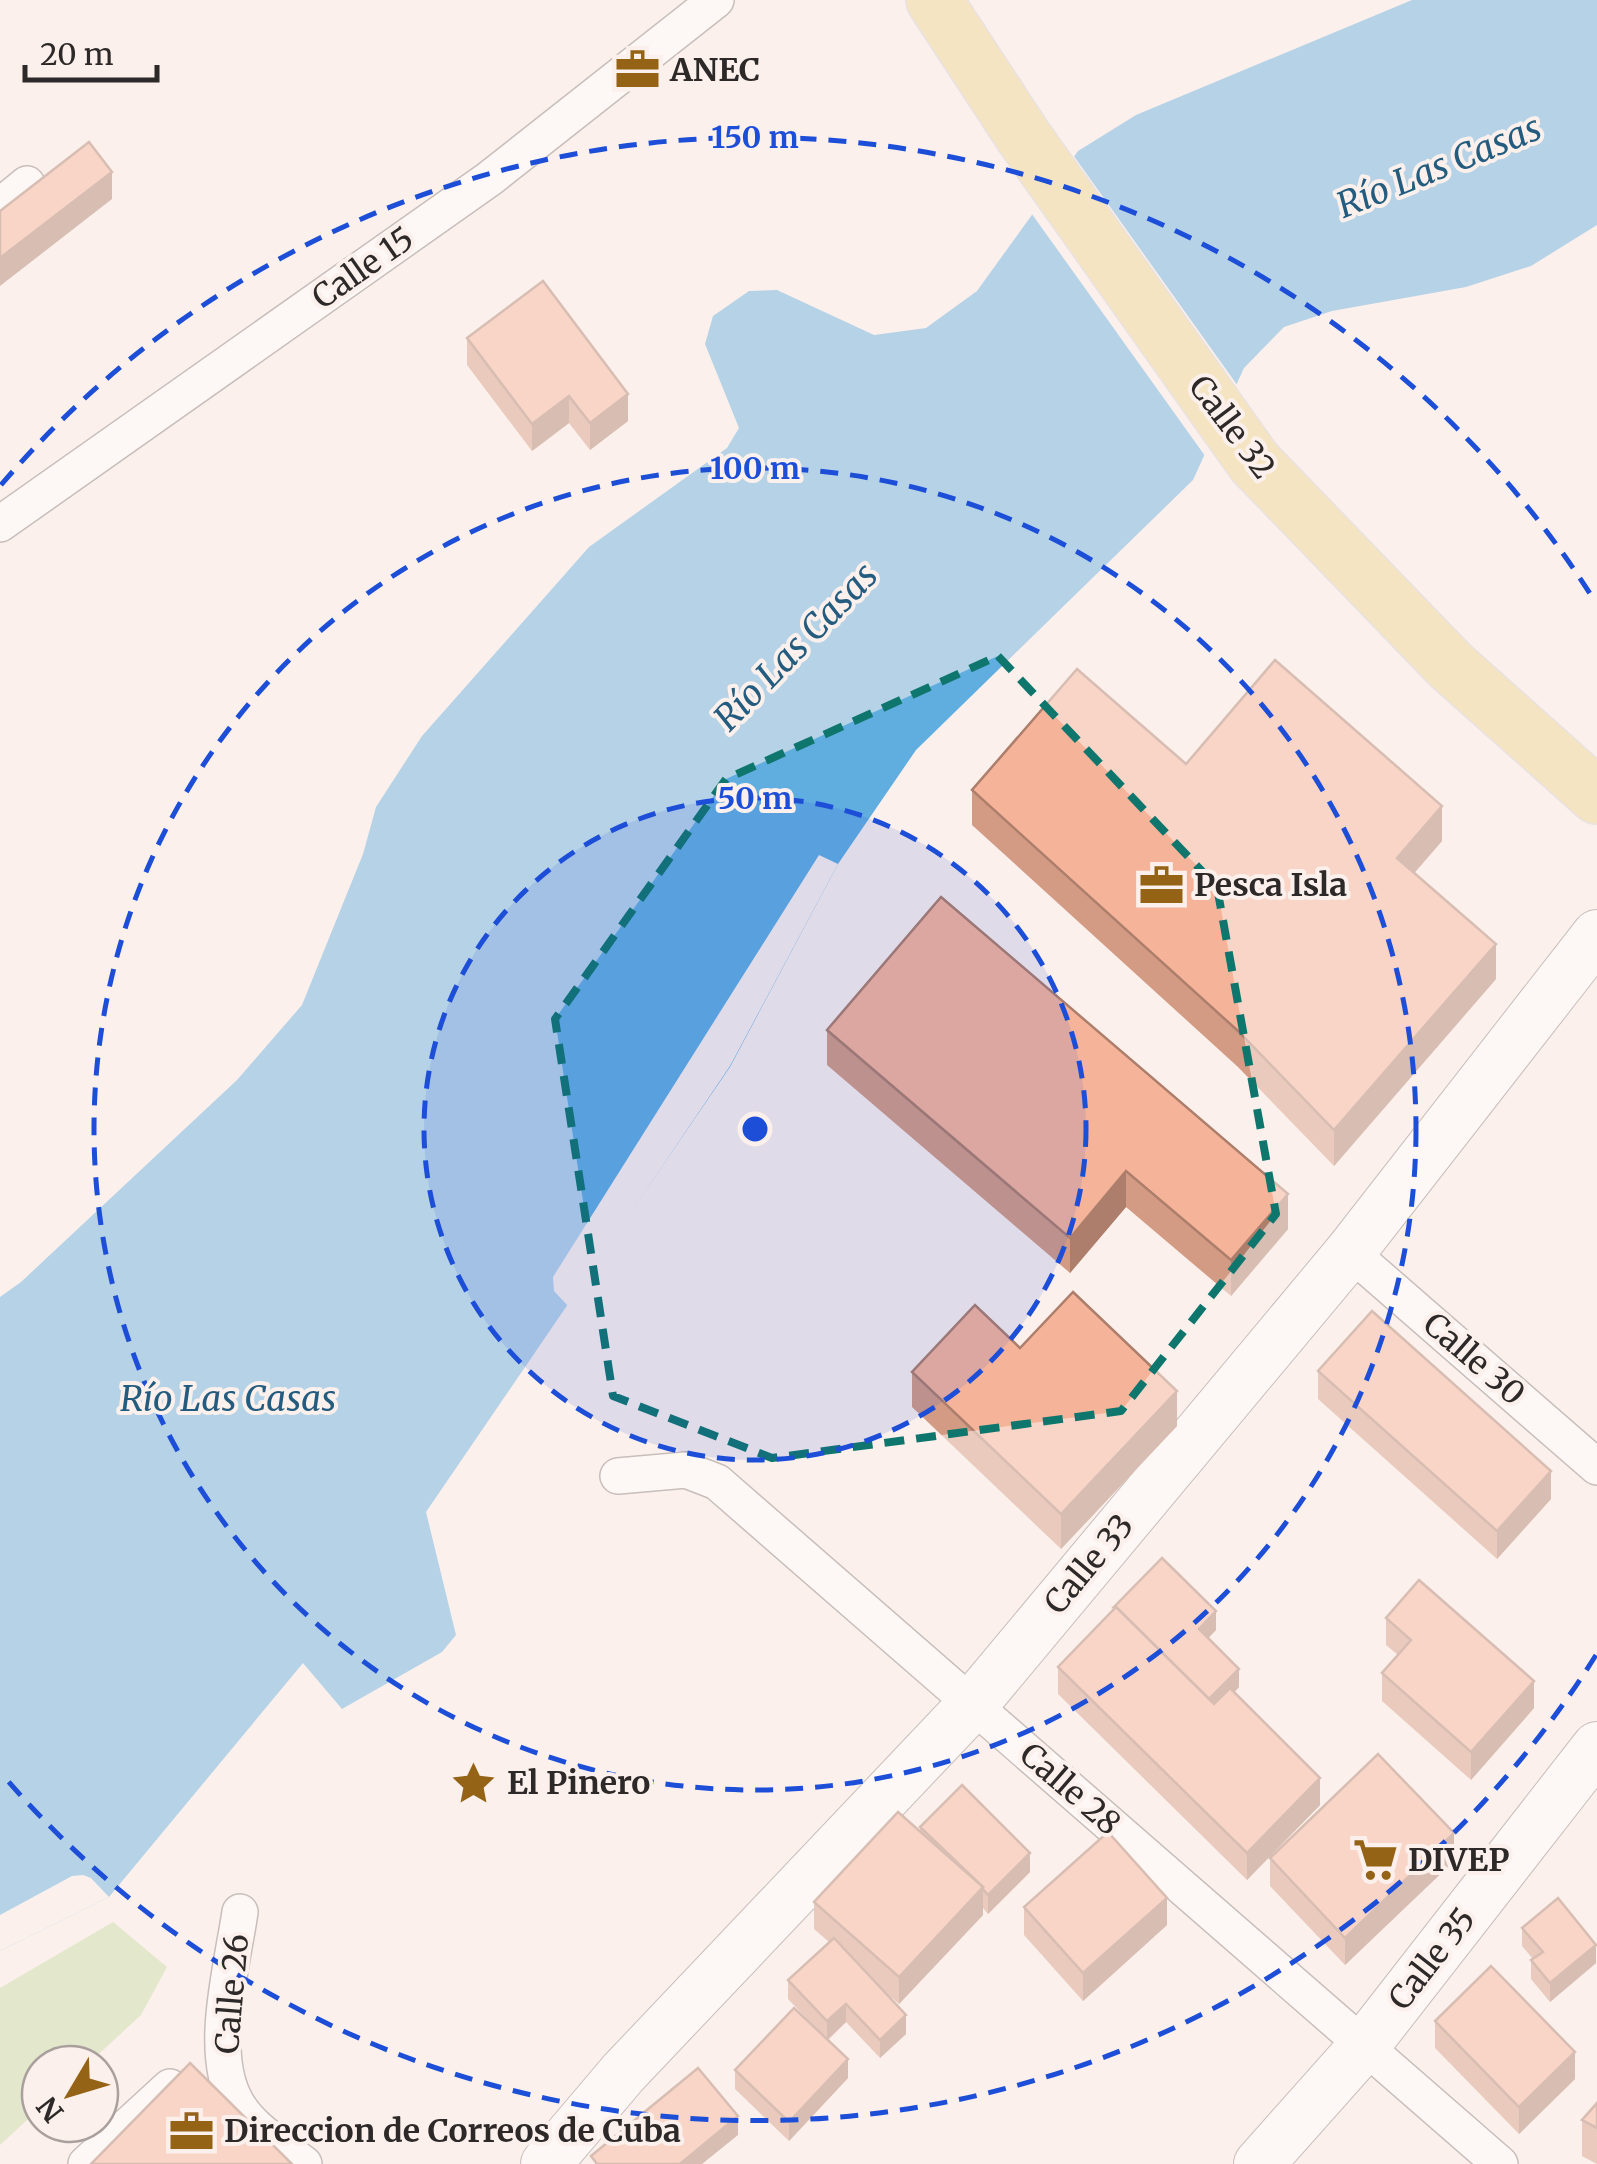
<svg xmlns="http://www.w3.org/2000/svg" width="1597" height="2164" font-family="Merriweather,serif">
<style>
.green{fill:#c5dba2}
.water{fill:#60ade0}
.pier{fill:#fbf0ec}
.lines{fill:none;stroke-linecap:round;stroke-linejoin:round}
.street-casing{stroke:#8a807d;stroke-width:38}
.secondary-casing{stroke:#8a807d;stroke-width:52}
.primary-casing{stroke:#d1d0d0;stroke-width:58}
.street{stroke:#fff;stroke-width:35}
.secondary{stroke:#fff;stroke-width:50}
.primary{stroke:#eed48f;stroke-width:55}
.wall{fill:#d39b84}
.shaded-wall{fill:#ac7e6b}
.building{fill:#f5b499;stroke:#ac7e6b;stroke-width:2.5}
.marked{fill:none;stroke:#0f766e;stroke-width:8;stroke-dasharray:20 12;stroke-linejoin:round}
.ring{fill:none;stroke:#1d4ed8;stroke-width:5;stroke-dasharray:18 12}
.labels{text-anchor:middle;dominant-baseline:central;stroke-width:8;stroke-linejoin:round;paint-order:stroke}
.poi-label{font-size:32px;font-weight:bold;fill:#2d2928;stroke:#fbf0ec;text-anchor:start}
.street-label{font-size:32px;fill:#2d2928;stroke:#fbf0ec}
.water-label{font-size:35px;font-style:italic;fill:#235c7f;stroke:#fbf0ec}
.centre{fill:#1d4ed8;stroke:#fbf0ec;stroke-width:5}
.ring-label{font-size:30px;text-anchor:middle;font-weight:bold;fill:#1d4ed8;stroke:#fbf0ec;stroke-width:8;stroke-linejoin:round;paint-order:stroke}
</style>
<rect width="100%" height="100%" fill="#fbf0ec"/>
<!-- green -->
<polygon class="green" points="113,1922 167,1967 141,2015 88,2064 40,2064 40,2108 0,2145 0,1988"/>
<!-- water -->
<polygon class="water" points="1412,0 1597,0 1597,225 1531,266 1466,287 1332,311 1284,327 1244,368 1193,480 916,750 838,864 730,1067 426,1512 456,1635 442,1652 342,1709 303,1663 109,1897 0,1951 0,1297 21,1282 237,1080 302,1005 363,854 376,807 422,736 589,547 727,448 739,428 705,344 713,316 749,291 777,290 874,335 926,328 977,291 1078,151 1136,115"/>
<!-- pier -->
<g class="pier">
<polygon points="1071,152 1240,389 1208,460 1029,210"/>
<polygon points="819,855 838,864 730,1066 568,1306 554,1291 553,1277"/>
<polygon points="83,1875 91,1878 109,1897 0,1951 0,1915 72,1876"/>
</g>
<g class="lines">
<defs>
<g id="street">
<polyline points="0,206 27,184"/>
<polyline points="0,524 489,179 716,0"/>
<polyline points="1350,1252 1597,1467"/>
<polyline points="618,1476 686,1470 717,1482 1500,2164"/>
<path d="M 240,1912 C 232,1967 208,2052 236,2102 C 250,2128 281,2146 304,2164"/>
<polyline points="86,2164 170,2087"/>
</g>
<g id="secondary">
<polyline points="546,2164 623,2073 973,1704 1350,1252 1597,935"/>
<polyline points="1259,2164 1364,2046 1597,1747"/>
</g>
<polyline id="primary" points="934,0 1023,136 1254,462 1451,666 1597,796"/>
</defs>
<!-- street casing -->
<use href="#street" class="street-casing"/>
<!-- secondary casing -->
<use href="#secondary" class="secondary-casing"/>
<!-- primary casing -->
<use href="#primary" class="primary-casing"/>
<!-- street -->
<use href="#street" class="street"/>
<!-- secondary -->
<use href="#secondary" class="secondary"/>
<!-- primary -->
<use href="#primary" class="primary"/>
</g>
<!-- wall -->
<g class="wall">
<polygon points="467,338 628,421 590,450 569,423 532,451 467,365"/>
<polygon points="1186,764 1442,841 1414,873 1496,979 1334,1166 1238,1067 972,825 972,790"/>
<polygon points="827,1030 1288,1229 1231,1296 1126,1207 1070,1273 827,1065"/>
<polygon points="1020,1348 1177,1426 1061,1549 912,1407 912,1372"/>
<polygon points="1318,1371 1551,1499 1497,1559 1318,1399"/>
<polygon points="1114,1607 1216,1630 1208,1638 1239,1687 1234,1693 1320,1805 1247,1880 1058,1694 1058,1667 1114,1609"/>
<polygon points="1386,1618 1534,1708 1471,1780 1382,1701 1382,1673 1398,1655 1386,1645"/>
<polygon points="920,1827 1030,1872 988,1914 983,1908 983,1915 899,2004 883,1990 906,2034 880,2058 846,2022 828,2040 848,2078 789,2141 735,2089 735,2070 816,2028 788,1999 788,1980 829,1942 814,1929 814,1902 920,1832"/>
<polygon points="1270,1858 1454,1861 1345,1965 1270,1886"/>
<polygon points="1024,1907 1167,1925 1083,2001 1024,1935"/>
<polygon points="1522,1928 1596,1963 1550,2002 1531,1979 1531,1960 1533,1959 1522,1946"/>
<polygon points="1435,2021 1575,2079 1519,2134 1435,2048"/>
<polygon points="1597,2103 1597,2164 1582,2156 1582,2120"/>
</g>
<!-- shaded-wall -->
<g class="shaded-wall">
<polygon points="112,172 112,199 0,286 0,258"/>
<polygon points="628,394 628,421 590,450 590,423"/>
<polygon points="569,396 569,423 532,451 532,424"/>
<polygon points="1442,806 1442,841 1397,893 1397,858"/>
<polygon points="1496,944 1496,979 1334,1166 1334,1130"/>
<polygon points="1126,1171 1126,1207 1070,1273 1070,1238"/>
<polygon points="1288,1194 1288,1229 1231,1296 1231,1260"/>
<polygon points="1177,1391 1177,1426 1061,1549 1061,1514"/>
<polygon points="1551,1471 1551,1499 1497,1559 1497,1531"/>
<polygon points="1216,1611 1216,1630 1199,1648 1199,1629"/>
<polygon points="1239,1669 1239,1687 1209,1719 1209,1700"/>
<polygon points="1534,1681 1534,1708 1471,1780 1471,1752"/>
<polygon points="1320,1778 1320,1805 1247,1880 1247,1853"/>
<polygon points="1454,1833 1454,1861 1345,1965 1345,1938"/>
<polygon points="1030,1853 1030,1872 988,1914 988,1895"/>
<polygon points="983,1887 983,1915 899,2004 899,1977"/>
<polygon points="1167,1898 1167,1925 1083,2001 1083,1973"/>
<polygon points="1596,1945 1596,1963 1550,2002 1550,1983"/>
<polygon points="846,2004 846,2022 827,2040 827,2021"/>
<polygon points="906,2015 906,2034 880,2058 880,2040"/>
<polygon points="1575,2052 1575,2079 1519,2134 1519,2107"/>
<polygon points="848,2059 848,2078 789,2141 789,2122"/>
<polygon points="738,2116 738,2135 702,2164 680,2164"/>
</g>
<!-- building -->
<g class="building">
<polygon points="89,142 112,172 0,258 0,211"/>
<polygon points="543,281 628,394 590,423 569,396 532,424 467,338"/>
<polygon points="1275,660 1442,806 1397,858 1496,944 1334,1130 1238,1031 972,790 1077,669 1186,764"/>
<polygon points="941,897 1288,1194 1231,1260 1126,1171 1070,1238 827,1030"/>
<polygon points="1073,1292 1177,1391 1061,1514 912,1372 975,1305 1020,1348"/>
<polygon points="1372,1311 1551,1471 1497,1531 1318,1371"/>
<polygon points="1162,1558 1216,1611 1199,1629 1239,1669 1209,1699 1116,1607 1114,1607"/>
<polygon points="1419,1580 1534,1681 1471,1752 1382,1673 1411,1640 1386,1618"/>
<polygon points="1116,1607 1214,1704 1230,1688 1320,1778 1247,1853 1058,1667"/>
<polygon points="1378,1754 1454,1833 1345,1938 1270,1858"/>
<polygon points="962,1785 1030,1853 988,1895 982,1888 983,1887 920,1827"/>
<polygon points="898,1812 983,1887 899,1977 814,1902"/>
<polygon points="1108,1832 1167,1898 1083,1973 1024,1907"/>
<polygon points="1558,1898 1596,1945 1550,1983 1531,1960 1543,1952 1522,1928"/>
<polygon points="834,1938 906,2015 880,2040 846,2004 827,2021 788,1980"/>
<polygon points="1491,1966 1575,2052 1519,2107 1435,2021"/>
<polygon points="794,2008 848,2059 789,2122 735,2070"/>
<polygon points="190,2063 292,2164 91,2164"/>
<polygon points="698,2068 738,2116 680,2164 597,2164 591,2156"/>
<polygon points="1597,2103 1597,2128 1582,2120"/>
</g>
<!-- marked area -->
<path d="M0 0H1597V2164H0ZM 998,656 L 1217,887 L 1276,1214 L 1121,1411 L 772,1458 L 613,1396 L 555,1019 L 726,779 Z" fill="#fbf0ec" fill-opacity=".55" fill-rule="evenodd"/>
<path class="marked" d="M 998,656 L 1217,887 L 1276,1214 L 1121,1411 L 772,1458 L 613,1396 L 555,1019 L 726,779 Z"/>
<!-- distance rings -->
<circle cx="755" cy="1129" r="331" fill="#1d4ed8" fill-opacity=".12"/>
<g class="ring">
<circle cx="755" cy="1129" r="331"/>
<circle cx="755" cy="1129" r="661"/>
<path d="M1596 1655A992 992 0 0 1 1 1773M1 485A992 992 0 0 1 1596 603"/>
</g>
<!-- icons -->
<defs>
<symbol id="office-bare" viewBox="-9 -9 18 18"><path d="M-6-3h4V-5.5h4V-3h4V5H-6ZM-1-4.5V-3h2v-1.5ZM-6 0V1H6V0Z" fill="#956315" stroke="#fbf0ec" stroke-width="2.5" paint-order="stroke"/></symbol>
<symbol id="sight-bare" viewBox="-9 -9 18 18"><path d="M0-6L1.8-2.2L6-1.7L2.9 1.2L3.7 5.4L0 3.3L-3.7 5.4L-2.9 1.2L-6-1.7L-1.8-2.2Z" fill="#956315" stroke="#fbf0ec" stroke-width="2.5" paint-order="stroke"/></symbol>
<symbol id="supermarket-bare" viewBox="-9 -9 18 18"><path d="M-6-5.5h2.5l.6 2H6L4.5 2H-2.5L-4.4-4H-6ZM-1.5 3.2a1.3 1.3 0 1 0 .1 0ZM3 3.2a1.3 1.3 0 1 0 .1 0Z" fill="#956315" stroke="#fbf0ec" stroke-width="2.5" paint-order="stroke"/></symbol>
</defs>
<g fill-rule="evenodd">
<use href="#office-bare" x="606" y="38" width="63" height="63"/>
<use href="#office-bare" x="1130" y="854" width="63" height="63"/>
<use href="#sight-bare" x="442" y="1752" width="63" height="63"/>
<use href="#supermarket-bare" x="1344" y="1828" width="63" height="63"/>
<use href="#office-bare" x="160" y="2100" width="63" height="63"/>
</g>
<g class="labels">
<!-- poi labels -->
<g class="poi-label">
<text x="670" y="70">ANEC</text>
<text x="1194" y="885">Pesca Isla</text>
<text x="507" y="1783">El Pinero</text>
<text x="1408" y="1860">DIVEP</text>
<text x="224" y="2131">Direccion de Correos de Cuba</text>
</g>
<!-- street labels -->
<g class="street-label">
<text transform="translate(363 268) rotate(-35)">Calle 15</text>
<text transform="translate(1232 427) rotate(53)">Calle 32</text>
<text transform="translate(1474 1359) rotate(41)">Calle 30</text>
<text transform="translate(1089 1564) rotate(-50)">Calle 33</text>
<text transform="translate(1070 1789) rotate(41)">Calle 28</text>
<text transform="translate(1432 1959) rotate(-52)">Calle 35</text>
<text transform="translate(232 1994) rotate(-85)">Calle 26</text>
</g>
<!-- water labels -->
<g class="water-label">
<text transform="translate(1439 167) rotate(-22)">Río Las Casas</text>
<text transform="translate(796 647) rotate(-46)">Río Las Casas</text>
<text x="228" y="1399">Río Las Casas</text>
</g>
</g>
<circle cx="755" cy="1129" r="15" class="centre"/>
<g class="ring-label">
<text x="755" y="148">150 m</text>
<text x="755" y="479">100 m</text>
<text x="755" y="809">50 m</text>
</g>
<!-- north arrow -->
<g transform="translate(70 2094) rotate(232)"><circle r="48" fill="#fbf0ec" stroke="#a9a09e" stroke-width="2.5"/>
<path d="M0-8L18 38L0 25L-18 38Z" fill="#956315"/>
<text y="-15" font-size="28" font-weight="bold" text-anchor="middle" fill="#2d2928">N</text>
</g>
<!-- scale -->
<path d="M25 65v15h132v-15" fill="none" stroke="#2d2928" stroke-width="5"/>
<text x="40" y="65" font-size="30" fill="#2d2928" stroke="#fbf0ec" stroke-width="8" paint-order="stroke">20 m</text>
</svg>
